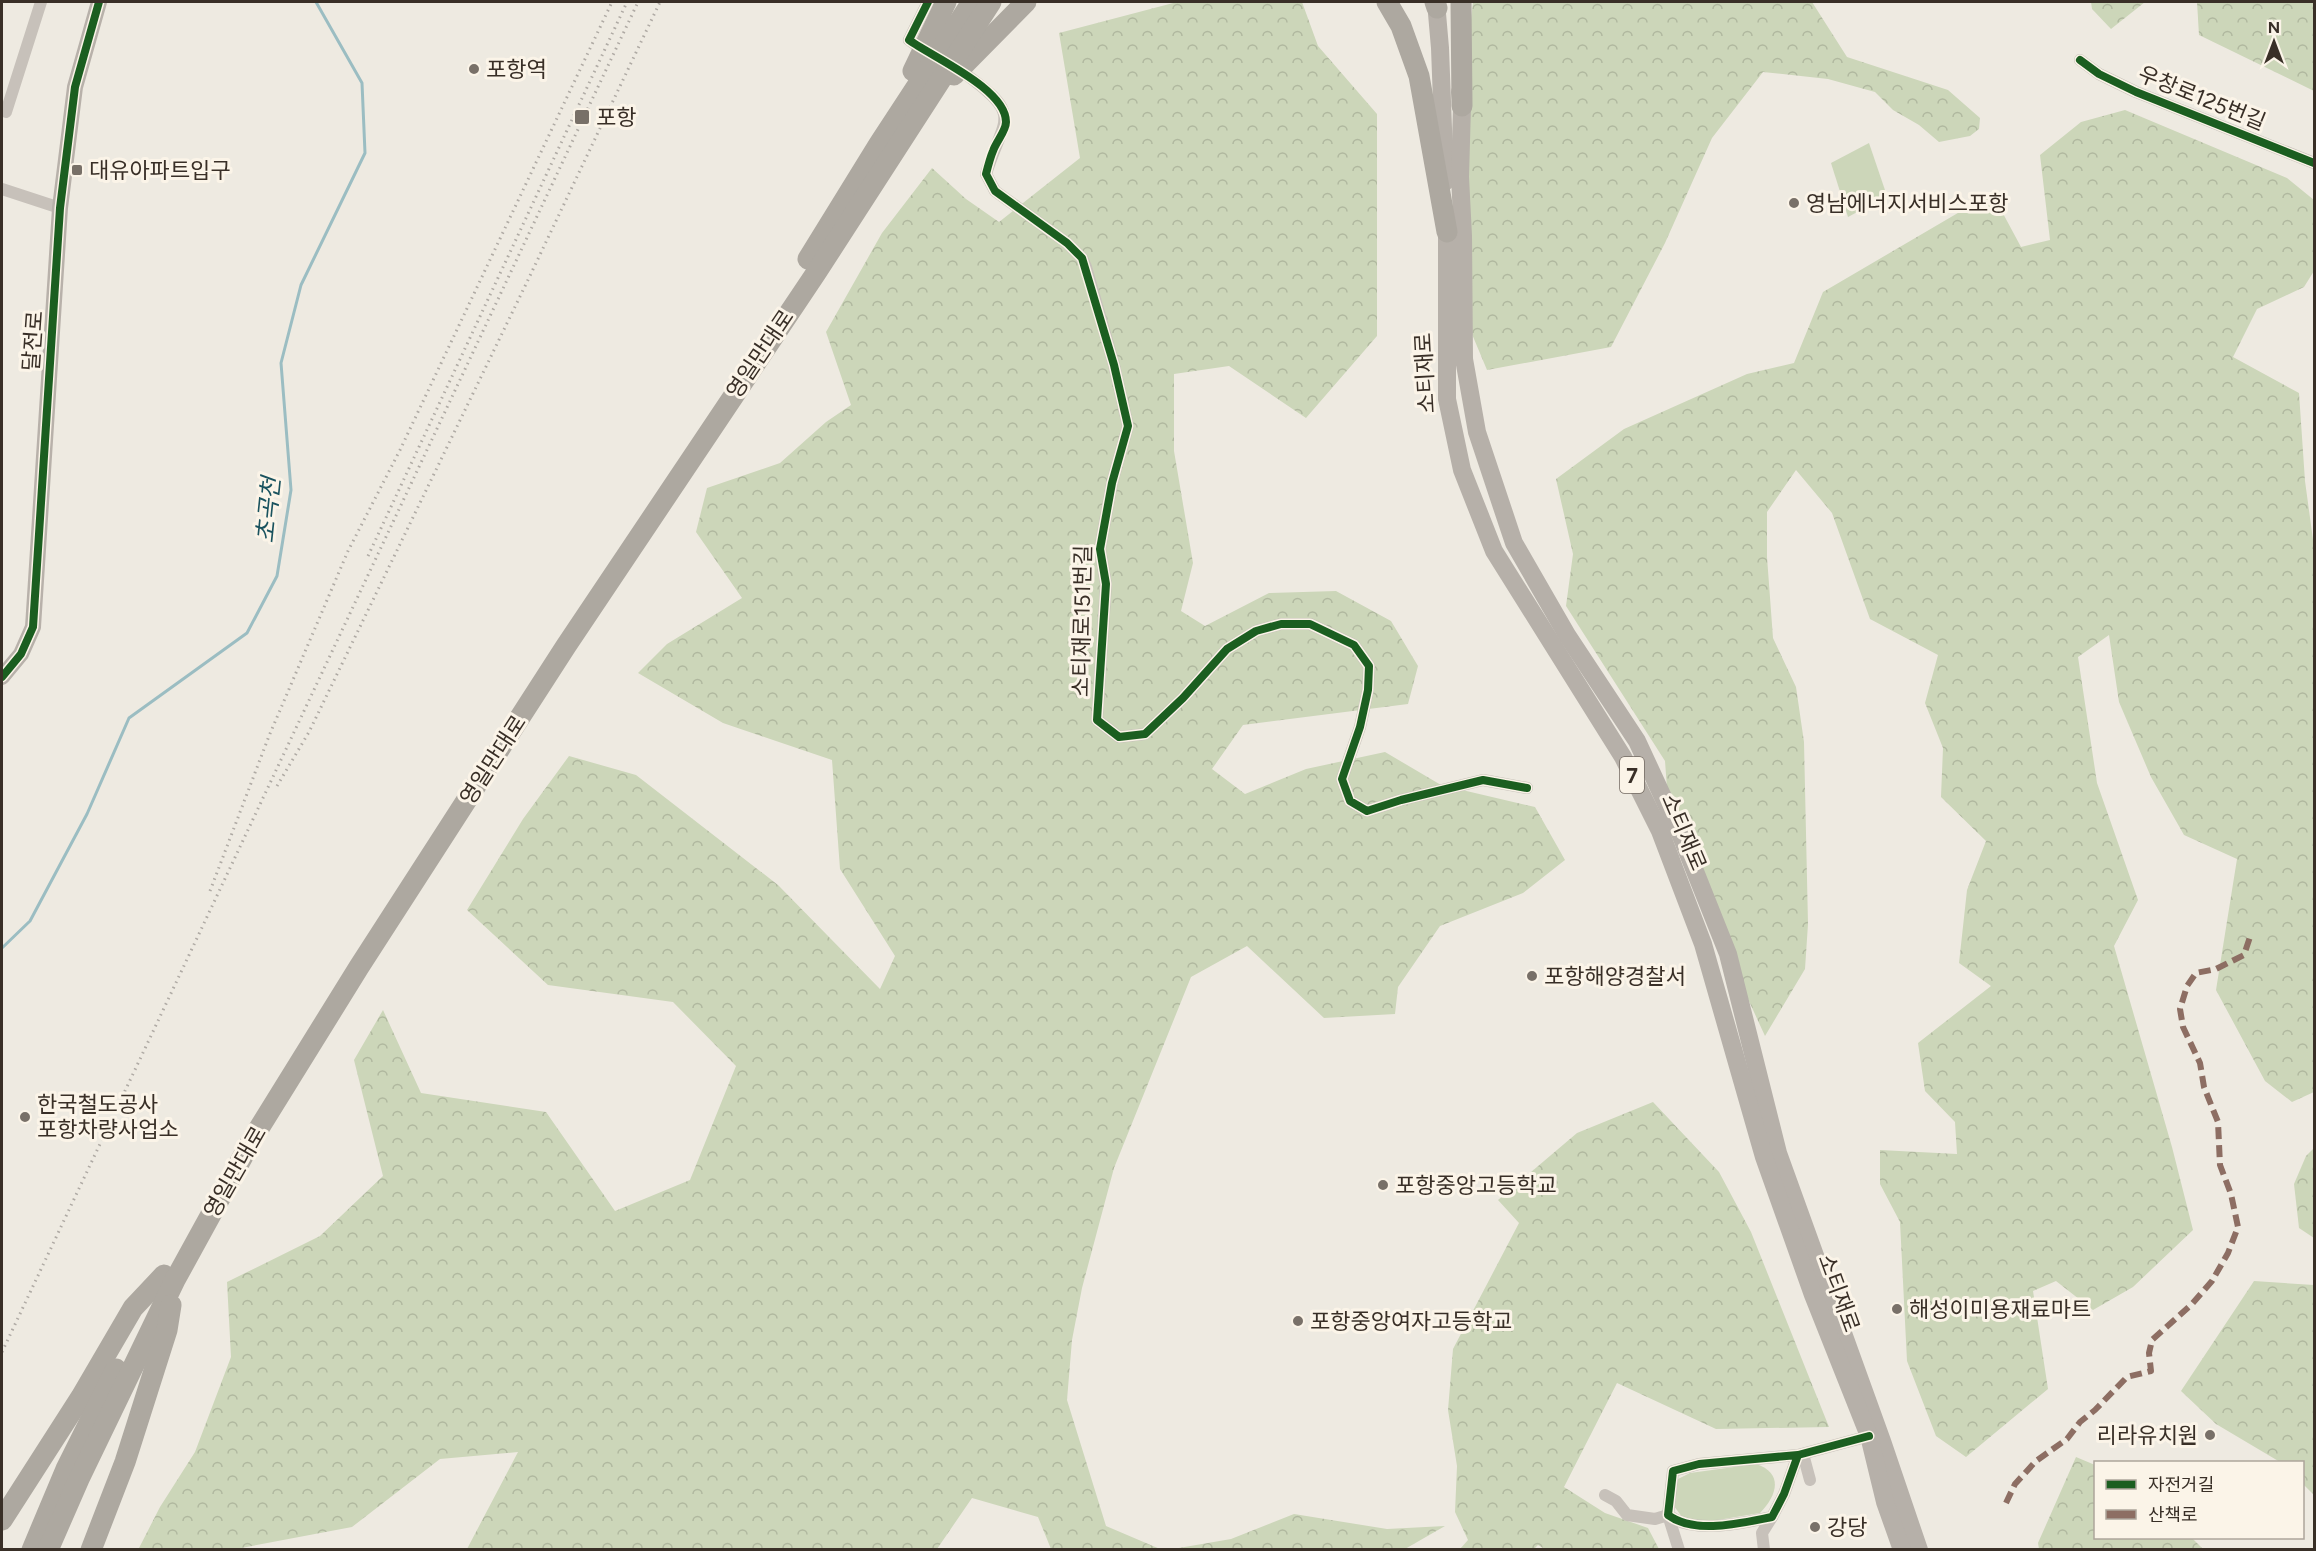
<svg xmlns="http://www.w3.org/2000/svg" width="2316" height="1551" font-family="Figtree,'Noto Sans KR',sans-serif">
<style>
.forest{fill:url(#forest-crowns)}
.pitch{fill:#ccd6b9}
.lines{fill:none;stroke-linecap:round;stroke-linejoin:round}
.stream{stroke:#9bbdc2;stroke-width:3}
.street{stroke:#c7c1ba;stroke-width:12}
.secondary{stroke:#b8b1aa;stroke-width:16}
.primary{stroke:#b6b0a9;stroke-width:18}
.highway{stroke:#ada8a0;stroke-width:21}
.rail{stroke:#afaaa4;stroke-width:3;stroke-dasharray:1.5 4.5;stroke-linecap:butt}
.quiet{stroke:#8d6e63;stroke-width:6;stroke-dasharray:12 6;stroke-linecap:butt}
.cycleway-casing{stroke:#fbf4e8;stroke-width:11}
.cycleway{stroke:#1b5e20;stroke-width:8}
.poi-dot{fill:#787068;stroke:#fbf4e8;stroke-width:2}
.labels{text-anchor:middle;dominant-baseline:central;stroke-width:6;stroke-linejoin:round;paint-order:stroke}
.shield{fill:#fbf4e8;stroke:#736a61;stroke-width:1.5}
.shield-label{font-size:21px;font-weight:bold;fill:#392f27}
.poi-label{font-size:22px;fill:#392f27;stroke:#fbf4e8;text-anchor:start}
.street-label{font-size:22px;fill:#392f27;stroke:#fbf4e8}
.water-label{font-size:24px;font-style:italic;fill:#19525e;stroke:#fbf4e8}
</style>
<defs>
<pattern id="forest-crowns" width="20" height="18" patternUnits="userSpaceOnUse" patternTransform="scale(1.5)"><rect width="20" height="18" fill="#ccd6b9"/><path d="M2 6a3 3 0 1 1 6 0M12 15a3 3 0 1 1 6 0" fill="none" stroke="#b0b89f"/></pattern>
</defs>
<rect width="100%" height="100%" fill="#eeeae1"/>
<!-- forest -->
<g class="forest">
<polygon points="1177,2 1302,2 1318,46 1377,114 1377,336 1306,418 1229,366 1174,374 1174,451 1193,563 1181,611 1205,626 1269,593 1336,591 1391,621 1418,666 1408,704 1243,725 1212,769 1245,794 1306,769 1385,752 1441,785 1535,807 1565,860 1523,893 1440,926 1398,987 1395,1014 1324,1018 1247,946 1191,977 1114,1168 1082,1288 1072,1340 1067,1400 1106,1526 1160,1549 1051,1549 1038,1517 972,1498 937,1549 467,1549 518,1452 440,1459 352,1527 236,1549 138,1550 160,1507 195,1452 231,1357 227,1282 320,1236 383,1176 354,1060 383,1010 421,1093 546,1112 615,1211 690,1180 736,1066 673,1002 548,985 467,910 523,819 569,756 636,775 778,885 880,989 895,956 840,869 832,760 723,723 638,673 667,644 742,598 696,532 707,488 780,463 826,422 851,405 826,332 882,233 932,168 966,199 999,222 1080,158 1059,33"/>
<polygon points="1473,2 1812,2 1847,57 1948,90 1980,118 1979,129 1970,136 1939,142 1919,125 1893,110 1875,92 1828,79 1763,72 1712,138 1665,243 1611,347 1487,370 1469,327 1465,70"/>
<polygon points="2091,2 2145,2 2111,29 2092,9"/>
<polygon points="2197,2 2314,2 2314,91 2199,35"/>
<polygon points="2125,110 2287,178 2314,200 2314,271 2304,287 2257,309 2233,357 2299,393 2305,481 2314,547 2314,1092 2292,1102 2265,1081 2216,990 2237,859 2184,835 2151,777 2119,702 2109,635 2078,657 2097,783 2138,900 2114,946 2172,1147 2193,1230 2133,1287 2093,1310 2056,1281 2033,1291 2048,1389 1966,1457 1936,1436 1907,1361 1900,1222 1880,1184 1880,1150 1957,1154 1955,1122 1925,1091 1918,1043 1991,986 1959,963 1967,890 1986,841 1941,797 1943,748 1925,703 1938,655 1870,619 1832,513 1796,470 1767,512 1767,557 1773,638 1796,687 1804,742 1808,924 1805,969 1765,1036 1670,829 1665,761 1566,606 1573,554 1556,479 1624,429 1747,374 1794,363 1823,292 1992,193 2021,247 2050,240 2040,155 2081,122"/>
<polygon points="1653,1102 1719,1172 1751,1232 1829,1427 1716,1429 1617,1383 1564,1487 1605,1513 1648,1528 1659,1549 1546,1550 1538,1545 1534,1549 1460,1549 1468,1540 1455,1512 1457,1466 1448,1410 1453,1349 1519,1223 1498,1200 1577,1133"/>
<polygon points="2314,1148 2314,1238 2299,1228 2294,1184 2306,1156"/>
<polygon points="2254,1281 2314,1285 2314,1495 2303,1484 2302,1462 2280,1462 2216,1424 2181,1391"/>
<polygon points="2076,1457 2095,1465 2096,1538 2192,1538 2203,1549 2039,1549 2038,1543"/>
<polygon points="1294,1514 1387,1529 1445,1526 1405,1549 1173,1549 1231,1539"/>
</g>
<!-- pitch -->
<g class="pitch">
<polygon points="1869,143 1887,196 1848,217 1831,163"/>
<path d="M 1756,1464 C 1784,1473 1777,1496 1760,1513 L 1706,1522 L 1682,1517 L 1671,1502 L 1678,1479 L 1690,1473 Z"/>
</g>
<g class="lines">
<!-- stream -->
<polyline class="stream" points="2,948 30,921 87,814 129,718 247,633 277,576 291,490 281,363 301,285 365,153 362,83 316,2"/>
<!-- street -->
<g class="street">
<polyline points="920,48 909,40 928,2"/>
<polyline points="2080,60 2099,74 2136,92 2314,163"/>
<path d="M 968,76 C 1024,117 1003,118 986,174 L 995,191 L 1067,243 L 1082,258 L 1086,267 L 1114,365 L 1128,426 L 1112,483 L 1100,549 L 1106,584 L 1097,720 L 1119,737 L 1145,734 L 1183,698 L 1227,649 L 1256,631 L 1281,624 L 1310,624 L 1354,645 L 1369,666 L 1368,690 L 1360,727 L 1342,779 L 1350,801 L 1367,811 L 1401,800 L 1483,780 L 1527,788"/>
<polyline points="2,110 6,112 41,2"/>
<polyline points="2,189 60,208"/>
<polyline points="1803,1454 1810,1480"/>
<path d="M 1798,1455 L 1784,1494 L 1772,1517 C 1741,1523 1695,1535 1668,1515 L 1673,1471 L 1699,1464 L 1798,1455 L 1869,1436"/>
<polyline points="1605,1495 1616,1501 1627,1515 1655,1519 1668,1515 1679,1550"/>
<polyline points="1764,1550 1762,1533 1772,1517"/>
</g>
<!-- secondary -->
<polyline class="secondary" points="2,677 21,654 33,627 60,208 75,87 99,2"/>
<!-- primary -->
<g class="primary">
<polyline points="1436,2 1440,48 1445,182"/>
<polyline points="1460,92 1462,106 1460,177 1463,236 1464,359 1477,432 1514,543 1567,635 1637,741 1681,836 1728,954 1778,1153 1882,1441 1919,1550"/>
<polyline points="1447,219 1447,399 1462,470 1494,551 1623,757 1660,831 1703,944 1764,1157 1813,1295 1869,1436 1885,1502 1902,1550"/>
</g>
<!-- highway -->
<g class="highway">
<polyline points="1387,2 1401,26 1419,76 1447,232"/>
<polyline points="1435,2 1437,8"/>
<polyline points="1461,2 1462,106"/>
<polyline points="913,71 946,2"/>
<polyline points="954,75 1026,2"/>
<polyline points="808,259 879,144 972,2"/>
<polyline points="2,1520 81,1397 133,1308 164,1275"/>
<polyline points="32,1550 66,1469 116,1369"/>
<polyline points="48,1550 79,1479 175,1280 253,1138 359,967 566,646 816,273 991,2"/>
<polyline points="91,1550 125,1462 167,1330 171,1305"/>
</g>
<!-- rail -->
<g class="rail">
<polyline points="368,556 627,2"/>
<polyline points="277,786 309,732 527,282 660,2"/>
<polyline points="210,891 269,736 348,551 400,450 612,2"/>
<polyline points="2,1352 638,2"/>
</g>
<!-- quiet -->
<polyline class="quiet" points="2006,1503 2015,1484 2036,1461 2067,1439 2080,1422 2095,1410 2127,1377 2151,1371 2149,1353 2152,1340 2192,1304 2212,1281 2228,1253 2238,1227 2231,1194 2220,1165 2218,1122 2204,1087 2200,1063 2183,1027 2180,1009 2187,986 2196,973 2216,969 2244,955 2251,934"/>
<defs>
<g id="cycleway">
<path d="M 928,2 L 909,40 C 934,58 1006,89 1006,122 C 1006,131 996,142 993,151 C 990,158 988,166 986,174 L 995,191 L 1067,243 L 1082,258 L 1114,365 L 1128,426 L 1112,483 L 1100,549 L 1106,584 L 1097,720 L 1119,737 L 1145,734 L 1183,698 L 1227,649 L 1256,631 L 1281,624 L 1310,624 L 1354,645 L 1369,666 L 1368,690 L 1360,727 L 1342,779 L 1350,801 L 1367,811 L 1401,800 L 1483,780 L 1527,788"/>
<polyline points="2080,60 2099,74 2136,92 2314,163"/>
<polyline points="2,677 21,654 33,627 60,208 75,87 99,2"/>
<path d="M 1798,1455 L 1784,1494 L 1772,1517 C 1741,1523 1695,1535 1668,1515 L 1673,1471 L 1699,1464 L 1798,1455 L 1869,1436"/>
</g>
</defs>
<!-- cycleway casing -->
<use href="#cycleway" class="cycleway-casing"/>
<!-- cycleway -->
<use href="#cycleway" class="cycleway"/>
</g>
<!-- markers -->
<g class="poi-dot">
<circle cx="474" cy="69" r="6"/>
<rect x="574" y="109" width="16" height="16" rx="3"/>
<rect x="71" y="164" width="12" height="12" rx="3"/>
<circle cx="1794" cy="203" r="6"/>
<circle cx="1532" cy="976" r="6"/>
<circle cx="25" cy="1117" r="6"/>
<circle cx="1383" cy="1185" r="6"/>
<circle cx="1897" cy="1309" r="6"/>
<circle cx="1298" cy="1321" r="6"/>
<circle cx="2210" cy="1435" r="6"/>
<circle cx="1815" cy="1527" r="6"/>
</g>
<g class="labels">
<!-- shield labels -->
<rect class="shield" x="1620" y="757" width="24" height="36" rx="4.5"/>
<g class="shield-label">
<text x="1632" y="775">7</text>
</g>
<!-- poi labels -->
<g class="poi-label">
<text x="486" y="69">포항역</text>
<text x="596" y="117">포항</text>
<text x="89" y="170">대유아파트입구</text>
<text x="1806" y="203">영남에너지서비스포항</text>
<text x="1544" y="976">포항해양경찰서</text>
<text x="37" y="1104">한국철도공사<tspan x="37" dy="25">포항차량사업소</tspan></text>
<text x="1395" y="1185">포항중앙고등학교</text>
<text x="1909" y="1309">해성이미용재료마트</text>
<text x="1310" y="1321">포항중앙여자고등학교</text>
<text x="2198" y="1435" text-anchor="end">리라유치원</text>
<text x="1827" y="1527">강당</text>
</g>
<!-- street labels -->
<g class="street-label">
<text transform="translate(2202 98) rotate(22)">우창로125번길</text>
<text transform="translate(33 341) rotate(-86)">달전로</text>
<text transform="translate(760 354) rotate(-56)">영일만대로</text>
<text transform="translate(1425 373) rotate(-93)">소티재로</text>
<text transform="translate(1082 621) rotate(-89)">소티재로151번길</text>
<text transform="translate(493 760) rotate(-57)">영일만대로</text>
<text transform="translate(1684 832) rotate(67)">소티재로</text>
<text transform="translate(235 1172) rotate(-60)">영일만대로</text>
<text transform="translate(1839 1293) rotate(70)">소티재로</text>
</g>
<!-- water labels -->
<g class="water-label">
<text transform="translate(268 510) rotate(-84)">초곡천</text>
</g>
</g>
<!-- border -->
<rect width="2316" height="1551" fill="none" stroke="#392f27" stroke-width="6"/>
<!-- legend -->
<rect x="2094" y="1461" width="210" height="78" fill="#fbf4e8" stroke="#ada59b" stroke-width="1.5"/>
<rect x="2106" y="1480" width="30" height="9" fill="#1b5e20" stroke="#ada59b" stroke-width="1.5"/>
<text x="2148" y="1491" font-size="18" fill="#392f27">자전거길</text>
<rect x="2106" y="1510" width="30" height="9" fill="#8d6e63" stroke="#ada59b" stroke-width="1.5"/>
<text x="2148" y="1521" font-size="18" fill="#392f27">산책로</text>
<!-- north arrow -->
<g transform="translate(2274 42)" stroke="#fbf4e8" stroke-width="4.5" paint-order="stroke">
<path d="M0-4.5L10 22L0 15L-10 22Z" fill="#392f27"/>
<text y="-9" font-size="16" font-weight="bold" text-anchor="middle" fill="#392f27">N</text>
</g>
</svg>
